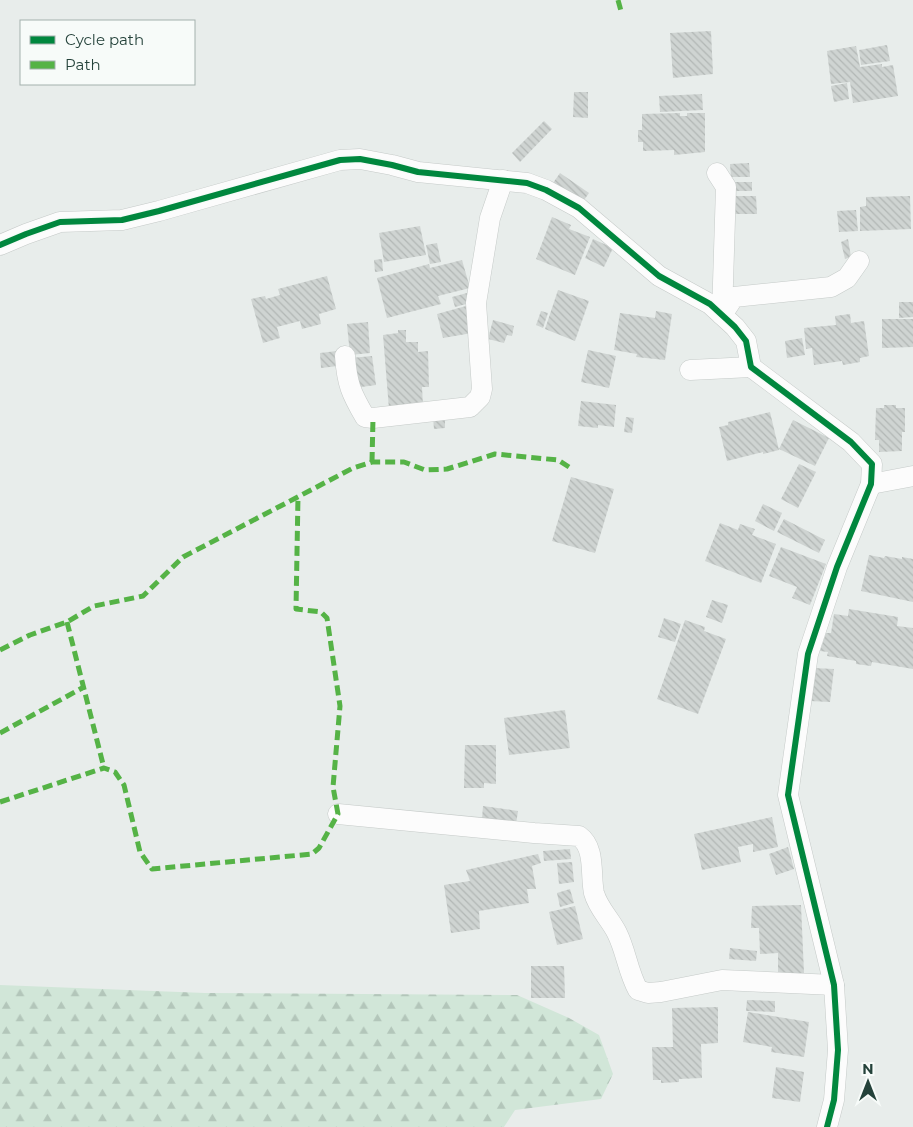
<svg xmlns="http://www.w3.org/2000/svg" width="913" height="1127" font-family="Montserrat,sans-serif">
<style>
.forest{fill:url(#forest-firs)}
.building{fill:url(#building-back-hatch)}
.lines{fill:none;stroke-linecap:round;stroke-linejoin:round}
.minor-casing{stroke:#c5cac8;stroke-width:21}
.minor{stroke:#fcfcfc;stroke-width:20}
.quiet{stroke:#55b346;stroke-width:5;stroke-dasharray:10 5;stroke-linecap:butt}
.cycleway-casing{stroke:#f7fbf9;stroke-width:9}
.cycleway{stroke:#00873e;stroke-width:6}
</style>
<defs>
<pattern id="forest-firs" width="22" height="20" patternUnits="userSpaceOnUse" patternTransform="scale(1.25)"><rect width="22" height="20" fill="#d1e6d8"/><path d="M5 1l3.5 6h-7zM16 11l3.5 6h-7z" fill="#b3c6ba"/></pattern>
<pattern id="building-back-hatch" width="6" height="6" patternUnits="userSpaceOnUse" patternTransform="scale(1.25)"><rect width="6" height="6" fill="#cfd4d2"/><path d="M-1 5l2 2M0 0l6 6M5-1l2 2" fill="none" stroke="#b2b7b5"/></pattern>
</defs>
<rect width="100%" height="100%" fill="#e8edeb"/>
<!-- forest -->
<polygon class="forest" points="0,985 205,993 517,995 569,1018 599,1035 613,1074 601,1099 515,1110 504,1127 0,1127"/>
<!-- building -->
<g class="building">
<polygon points="711,31 713,74 673,78 670,33"/>
<polygon points="887,45 890,61 861,65 859,50"/>
<polygon points="856,46 860,67 882,64 882,67 893,65 898,96 853,103 850,82 831,84 827,51"/>
<polygon points="847,83 849,99 834,102 831,86"/>
<polygon points="574,92 588,92 588,118 573,117"/>
<polygon points="702,94 703,110 660,112 659,96"/>
<polygon points="680,113 680,116 687,116 687,113 705,113 705,152 674,155 674,150 643,151 643,142 638,142 638,130 642,130 642,114"/>
<polygon points="544,121 552,129 520,162 512,153"/>
<polygon points="749,163 750,177 731,177 730,164"/>
<polygon points="560,173 589,193 582,203 553,183"/>
<rect x="733" y="182" width="19" height="9"/>
<polygon points="733,196 756,196 757,214 734,214"/>
<polygon points="910,196 911,229 860,231 860,207 866,206 866,197"/>
<polygon points="856,210 858,231 839,232 837,211"/>
<polygon points="552,217 571,225 569,229 590,237 575,275 536,259"/>
<polygon points="420,226 426,255 384,262 379,233"/>
<polygon points="593,239 613,248 604,267 585,258"/>
<polygon points="848,239 851,257 845,259 841,242"/>
<polygon points="437,243 441,262 430,264 426,245"/>
<polygon points="382,259 383,271 375,272 374,260"/>
<polygon points="462,260 470,288 438,296 441,304 387,318 377,278 429,264 430,268"/>
<polygon points="327,276 336,309 319,314 321,324 302,329 300,321 277,327 280,338 263,343 251,299 265,296 266,299 280,295 278,289"/>
<polygon points="558,290 589,301 575,341 545,329"/>
<polygon points="467,293 470,303 455,307 452,297"/>
<polygon points="899,302 913,302 913,317 899,318"/>
<polygon points="466,306 472,333 443,338 437,314"/>
<polygon points="541,311 548,313 543,328 536,325"/>
<polygon points="656,311 672,314 665,360 636,357 637,354 614,350 620,313 655,318"/>
<polygon points="850,314 851,323 864,321 869,356 860,358 860,362 843,365 842,361 814,365 812,348 806,349 804,328 836,325 835,316"/>
<polygon points="882,319 913,319 913,347 882,348"/>
<polygon points="493,320 514,326 512,336 507,335 504,343 488,339"/>
<polygon points="368,322 370,353 350,355 347,324"/>
<polygon points="398,330 406,330 406,342 418,342 418,352 428,351 429,387 422,387 423,406 389,409 383,335 398,333"/>
<polygon points="802,338 805,355 787,358 785,341"/>
<polygon points="588,350 616,356 609,388 581,382"/>
<polygon points="337,351 338,366 321,368 320,353"/>
<polygon points="372,356 376,385 354,388 351,358"/>
<polygon points="581,401 616,405 614,427 598,425 598,428 578,426"/>
<polygon points="884,405 896,405 896,408 905,408 905,432 902,432 902,451 879,452 879,440 875,440 876,408 884,408"/>
<polygon points="770,412 779,450 763,454 763,452 727,461 719,427 728,425 728,422"/>
<polygon points="433,417 445,417 445,428 434,429"/>
<polygon points="626,417 634,418 632,433 624,432"/>
<polygon points="793,420 829,438 815,466 779,449"/>
<polygon points="799,464 816,472 798,508 781,499"/>
<polygon points="571,477 614,489 595,553 552,541"/>
<polygon points="763,504 782,513 774,531 755,521"/>
<polygon points="784,519 825,540 819,553 777,532"/>
<polygon points="720,523 738,530 740,524 755,529 752,535 776,544 761,583 705,561"/>
<polygon points="781,547 826,564 810,605 792,598 797,587 769,576"/>
<polygon points="869,555 884,558 885,556 902,559 902,557 913,559 913,602 861,591"/>
<polygon points="712,600 728,605 722,623 706,617"/>
<polygon points="849,609 898,617 897,626 913,628 913,669 872,662 871,666 856,664 856,661 827,656 828,652 820,651 826,633 831,633 834,614 848,616"/>
<polygon points="664,618 681,624 675,642 658,637"/>
<polygon points="685,620 705,627 704,631 726,639 698,714 657,699"/>
<polygon points="814,668 834,669 830,702 810,701"/>
<polygon points="565,710 570,748 509,755 504,718"/>
<polygon points="465,745 496,745 496,784 484,783 484,788 464,788"/>
<polygon points="483,806 518,811 516,824 482,819"/>
<polygon points="772,817 778,847 753,852 753,844 738,847 741,862 702,870 694,834"/>
<polygon points="788,847 794,869 776,875 769,854"/>
<polygon points="570,849 571,859 544,861 543,851"/>
<polygon points="538,854 541,863 532,866 536,889 527,889 529,903 479,911 480,929 451,933 444,885 470,881 466,870"/>
<polygon points="572,862 574,882 559,884 557,863"/>
<polygon points="570,889 574,903 560,907 557,893"/>
<polygon points="801,905 804,973 778,973 778,953 760,954 759,928 751,928 752,906"/>
<polygon points="575,906 583,939 557,945 549,912"/>
<polygon points="730,948 757,951 756,961 729,959"/>
<polygon points="531,966 564,966 565,998 531,998"/>
<polygon points="747,1000 775,1001 775,1012 746,1011"/>
<polygon points="718,1007 718,1043 701,1044 702,1078 679,1079 679,1082 661,1083 661,1080 653,1080 652,1047 673,1047 672,1008"/>
<polygon points="748,1012 809,1022 804,1057 771,1052 772,1047 743,1042"/>
<polygon points="776,1067 804,1072 800,1102 772,1098"/>
</g>
<g class="lines">
<defs>
<g id="minor">
<polyline points="717,173 726,187 722,315 734,297 831,287 847,278 859,261"/>
<polyline points="0,245 26,234 60,222 122,220 159,211 340,160 360,159 392,165 418,172 527,183 546,190 579,208 659,276 710,304 735,327 746,341 751,367 851,442 872,464 871,484 837,567 808,654 788,795 834,985 838,1050 834,1100 827,1127"/>
<path d="M 345,356 C 347,384 351,393 365,417 L 373,418 L 470,407 L 480,397 L 482,389 L 476,303 L 490,218 L 503,180"/>
<polyline points="690,370 751,367"/>
<polyline points="871,484 913,476"/>
<path d="M 338,814 L 534,833 L 579,836 C 596,848 590,875 594,893 C 598,908 610,919 617,933 C 626,951 628,972 638,990 L 648,993 L 661,992 L 722,980 L 834,985"/>
</g>
</defs>
<!-- minor casing -->
<use href="#minor" class="minor-casing"/>
<!-- minor -->
<use href="#minor" class="minor"/>
<!-- quiet -->
<g class="quiet">
<polyline points="618,0 621,11"/>
<polyline points="372,462 373,418"/>
<polyline points="67,622 104,768"/>
<polyline points="0,650 30,635 67,622 94,606 143,596 183,557 353,468 372,462 404,462 425,470 447,469 495,454 558,460 569,467"/>
<polyline points="0,733 84,687"/>
<polyline points="0,802 104,768 115,772 124,785 140,852 152,869 312,854 319,848 338,814 333,787 340,706 327,618 321,612 296,609 298,496"/>
</g>
<defs>
<polyline id="cycleway" points="0,245 26,234 60,222 122,220 159,211 340,160 360,159 392,165 418,172 527,183 546,190 579,208 659,276 710,304 735,327 746,341 751,367 851,442 872,464 871,484 837,567 808,654 788,795 834,985 838,1050 834,1100 827,1127"/>
</defs>
<!-- cycleway casing -->
<use href="#cycleway" class="cycleway-casing"/>
<!-- cycleway -->
<use href="#cycleway" class="cycleway"/>
</g>
<!-- legend -->
<rect x="20" y="20" width="175" height="65" fill="#f7fbf9" stroke="#a3b1ad"/>
<rect x="30" y="36" width="25" height="8" fill="#00873e" stroke="#a3b1ad"/>
<text x="65" y="45" font-size="15" fill="#24423a">Cycle path</text>
<rect x="30" y="61" width="25" height="8" fill="#55b346" stroke="#a3b1ad"/>
<text x="65" y="70" font-size="15" fill="#24423a">Path</text>
<!-- north arrow -->
<g transform="translate(868 1082)" stroke="#f7fbf9" stroke-width="4" paint-order="stroke">
<path d="M0-4L9 19L0 12L-9 19Z" fill="#24423a"/>
<text y="-8" font-size="14" font-weight="bold" text-anchor="middle" fill="#24423a">N</text>
</g>
</svg>
